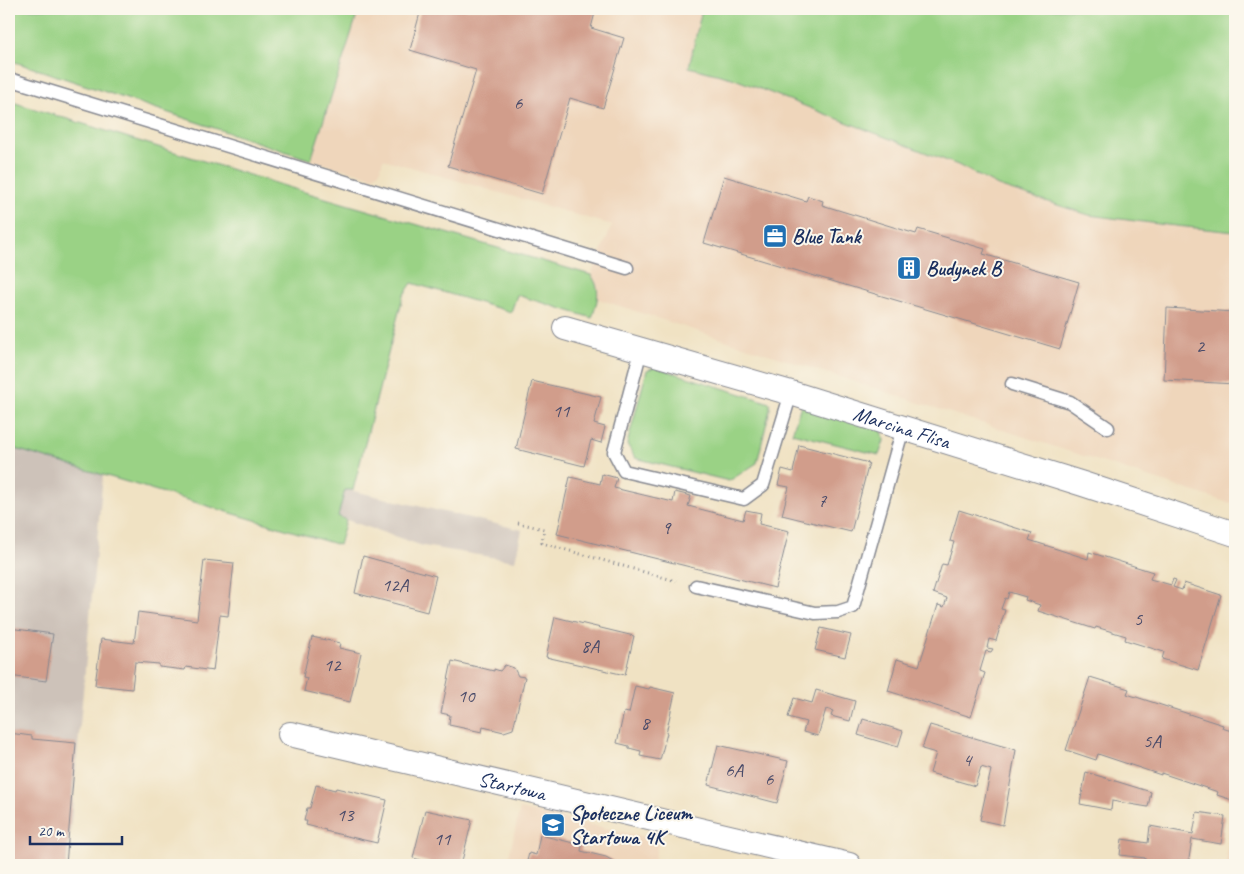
<svg xmlns="http://www.w3.org/2000/svg" width="1244" height="874" font-family="Caveat,sans-serif">
<style>
.built{fill:#efd6bb}
.industrial{fill:#cdc2b9}
.green{fill:#9ad285;stroke:#5a8072}
.building{fill:#d19d8b}
.lines{fill:none;stroke-linecap:round;stroke-linejoin:round}
.service-casing{stroke:#868890;stroke-width:15}
.minor-casing{stroke:#868890;stroke-width:26}
.path{stroke:#868890;stroke-width:3;stroke-dasharray:1 4;stroke-linecap:butt}
.service{stroke:#fff;stroke-width:12}
.minor{stroke:#fff;stroke-width:24}
.labels{text-anchor:middle;dominant-baseline:central;stroke-width:4;stroke-linejoin:round;paint-order:stroke}
.number-label{font-size:19px;fill:#484a69}
.poi-label{font-size:21px;font-weight:bold;fill:#1b2f5e;stroke:#fbf7ec;text-anchor:start}
.street-label{font-size:21px;fill:#1b2f5e;stroke:#fbf7ec}
</style>
<rect width="100%" height="100%" fill="#fbf7ec"/>
<filter id="ink" filterUnits="userSpaceOnUse"><feTurbulence type="fractalNoise" baseFrequency=".02" numOctaves="2"/><feDisplacementMap in="SourceGraphic" scale="10" xChannelSelector="R" yChannelSelector="G"/><feConvolveMatrix kernelMatrix="1 2 1 2 8 2 1 2 1" color-interpolation-filters="sRGB"/></filter>
<filter id="wash" filterUnits="userSpaceOnUse"><feTurbulence type="fractalNoise" baseFrequency=".0096" numOctaves="4" result="noise"/><feDisplacementMap in="SourceGraphic" scale="20" xChannelSelector="R" yChannelSelector="G"/><feGaussianBlur stdDeviation="1.12" result="paint"/><feColorMatrix in="noise" values="0 0 0 0 0 0 0 0 0 0 0 0 0 0 0 0 0 1.4 0 .05"/><feComposite in="paint" operator="in"/></filter>
<g filter="url(#wash)">
<rect width="100%" height="100%" fill="#f0e2c3"/>
<!-- built -->
<g class="built">
<polygon points="359,9 702,9 689,67 732,78 958,165 998,186 1089,215 1167,225 1235,232 1235,505 598,299 597,286 591,275 612,225 383,159 380,171 373,177 311,160"/>
<polygon points="520,809 659,840 653,865 507,865"/>
<polygon points="1230,815 1235,816 1235,865 1226,865"/>
</g>
<!-- industrial -->
<g class="industrial">
<polygon points="9,447 103,475 67,865 9,865"/>
<polygon points="345,489 522,530 515,561 423,546 338,517"/>
</g>
<!-- green -->
<g class="green">
<polygon points="9,9 359,9 311,160 9,60"/>
<polygon points="702,9 1235,9 1235,232 1167,225 1089,215 998,186 958,165 732,78 689,67"/>
<path d="M 9,101 L 301,191 L 591,275 C 602,290 597,302 592,318 L 517,295 L 511,312 L 412,283 L 403,296 L 353,490 L 345,490 L 338,516 L 346,520 L 339,545 L 9,447 Z"/>
<polygon points="655,367 770,403 770,409 757,463 729,481 635,458 627,444 647,370"/>
<polygon points="801,405 882,429 884,441 879,455 792,433"/>
</g>
<g id="blocks">
<!-- building -->
<g class="building">
<polygon points="421,9 596,9 591,28 624,38 603,108 570,98 542,194 448,166 476,70 410,50"/>
<polygon points="724,176 806,201 808,196 823,201 822,205 916,234 918,229 985,249 983,254 1079,282 1060,349 704,243"/>
<polygon points="1167,308 1235,312 1235,384 1164,380"/>
<polygon points="532,381 601,397 594,424 605,427 601,443 591,440 584,466 516,449"/>
<polygon points="799,445 869,463 851,532 782,515 789,487 778,485 782,469 793,472"/>
<polygon points="602,474 617,478 614,488 673,502 675,492 691,496 688,506 743,520 746,510 761,513 759,524 789,531 775,588 557,534 570,477 600,484"/>
<polygon points="959,510 1032,533 1029,540 1088,559 1089,552 1153,572 1150,579 1171,585 1173,579 1176,580 1173,587 1182,590 1184,583 1221,595 1198,670 1162,659 1164,652 1125,640 1126,636 1096,627 1095,629 1038,611 1040,605 1025,600 1026,597 1009,592 1007,599 1005,598 1001,609 1005,610 996,641 989,639 987,648 993,649 991,652 986,651 980,671 985,673 971,717 888,691 897,659 919,666 938,605 944,607 947,598 933,593 942,564 947,565 954,542 950,541"/>
<polygon points="363,556 436,576 427,612 355,593"/>
<polygon points="204,560 234,563 228,616 220,615 213,671 186,667 185,670 159,667 159,664 135,662 132,689 95,685 101,639 134,643 138,612 197,620"/>
<polygon points="555,617 634,636 625,675 546,657"/>
<polygon points="9,628 53,634 46,681 9,676"/>
<polygon points="821,628 851,635 845,657 815,650"/>
<polygon points="312,637 340,643 339,648 361,653 350,702 304,691 307,678 303,677"/>
<polygon points="452,661 494,671 494,669 500,671 505,665 514,668 518,676 525,677 513,729 504,732 483,727 482,732 449,725 450,715 441,713"/>
<polygon points="1090,677 1129,689 1127,694 1223,725 1222,728 1235,732 1235,801 1217,795 1218,792 1161,773 1161,775 1098,754 1096,760 1066,750"/>
<polygon points="635,686 649,689 650,687 675,693 666,733 667,733 660,760 640,756 641,751 629,748 629,746 617,743 624,712 629,713"/>
<polygon points="816,690 855,701 850,721 831,716 833,711 826,709 818,736 803,732 806,722 788,717 794,698 812,703"/>
<polygon points="863,719 903,731 898,747 858,735"/>
<polygon points="930,725 1016,750 1003,825 980,820 991,770 981,767 975,786 930,773 936,753 922,749"/>
<polygon points="9,733 32,736 32,739 76,743 66,865 9,865"/>
<polygon points="718,745 788,761 777,803 708,785"/>
<polygon points="1086,772 1151,792 1148,807 1112,801 1111,810 1080,804"/>
<polygon points="316,785 335,790 336,788 387,800 377,843 325,831 326,830 306,825 307,821 304,821 307,808 310,808"/>
<polygon points="425,810 472,820 461,865 438,865 413,858"/>
<polygon points="1197,812 1225,816 1221,844 1192,839 1188,865 1144,865 1145,858 1120,855 1122,839 1148,843 1150,826 1193,834"/>
<polygon points="540,835 582,845 581,851 606,857 613,861 617,865 526,865 529,853 536,855"/>
</g>
</g>
</g>
<g filter="url(#ink)">
<use href="#blocks" fill-opacity="0" stroke="#868890" stroke-width="1"/>
<g class="lines">
<defs>
<g id="service">
<polyline points="9,79 627,268"/>
<polyline points="641,350 614,452 624,471 744,499 763,485 791,393"/>
<polyline points="1012,384 1070,402 1108,428"/>
<polyline points="696,586 815,613 838,612 853,607 903,428"/>
</g>
<g id="minor">
<path id="s1" d="M 565,328 L 791,393 L 1083,484 L 1235,534"/>
<path id="s2" d="M 290,734 L 849,865"/>
</g>
</defs>
<!-- service casing -->
<use href="#service" class="service-casing"/>
<!-- minor casing -->
<use href="#minor" class="minor-casing"/>
<!-- path -->
<polyline class="path" points="518,523 544,529 542,543 676,581"/>
<!-- service -->
<use href="#service" class="service"/>
<!-- minor -->
<use href="#minor" class="minor"/>
</g>
</g>
<!-- icons -->
<defs>
<symbol id="office-square" viewBox="-11 -11 22 22"><rect x="-9" y="-9" width="18" height="18" rx="4" fill="#1f6fb2" stroke="#fbf7ec"/><path d="M-6-3h4V-5.5h4V-3h4V5H-6ZM-1-4.5V-3h2v-1.5ZM-6 0V1H6V0Z" fill="#fff"/></symbol>
<symbol id="building-square" viewBox="-11 -11 22 22"><rect x="-9" y="-9" width="18" height="18" rx="4" fill="#1f6fb2" stroke="#fbf7ec"/><path d="M-4-6H4V6H1V3H-1V6H-4ZM-2.5-4.3h1.7v1.8h-1.7ZM.8-4.3h1.7v1.8H.8ZM-2.5-1h1.7V.8h-1.7ZM.8-1h1.7V.8H.8Z" fill="#fff"/></symbol>
<symbol id="school-square" viewBox="-11 -11 22 22"><rect x="-9" y="-9" width="18" height="18" rx="4" fill="#1f6fb2" stroke="#fbf7ec"/><path d="M0-5L7-2L0 1L-7-2ZM-4 1L0 2.5L4 1V4Q0 6-4 4Z" fill="#fff"/></symbol>
</defs>
<g fill-rule="evenodd">
<use href="#office-square" x="761" y="222" width="28" height="28"/>
<use href="#building-square" x="895" y="254" width="28" height="28"/>
<use href="#school-square" x="539" y="811" width="28" height="28"/>
</g>
<g class="labels">
<!-- number labels -->
<g class="number-label">
<text x="518" y="103">6</text>
<text x="1200" y="346">2</text>
<text x="561" y="411">11</text>
<text x="822" y="501">7</text>
<text x="666" y="528">9</text>
<text x="395" y="585">12A</text>
<text x="1138" y="619">5</text>
<text x="590" y="646">8A</text>
<text x="332" y="665">12</text>
<text x="466" y="696">10</text>
<text x="645" y="723">8</text>
<text x="1152" y="741">5A</text>
<text x="967" y="760">4</text>
<text x="734" y="770">6A</text>
<text x="769" y="779">6</text>
<text x="345" y="815">13</text>
<text x="442" y="839">11</text>
</g>
<!-- poi labels -->
<g class="poi-label">
<text x="792" y="236">Blue Tank</text>
<text x="926" y="268">Budynek B</text>
<text x="570" y="813">Społeczne Liceum<tspan x="570" dy="24">Startowa 4K</tspan></text>
</g>
<!-- street labels -->
<g class="street-label">
<text stroke="none"><textPath href="#s1" startOffset="351">Marcina Flisa</textPath></text>
<text stroke="none"><textPath href="#s2" startOffset="228">Startowa</textPath></text>
</g>
</g>
<!-- margin -->
<rect width="1244" height="874" fill="none" stroke="#fbf7ec" stroke-width="30"/>
<!-- scale -->
<path d="M30 836v8h92v-8" fill="none" stroke="#1b2f5e" stroke-width="2.5"/>
<text x="38" y="836" font-size="15" fill="#1b2f5e" stroke="#fbf7ec" stroke-width="4" paint-order="stroke">20 m</text>
</svg>
